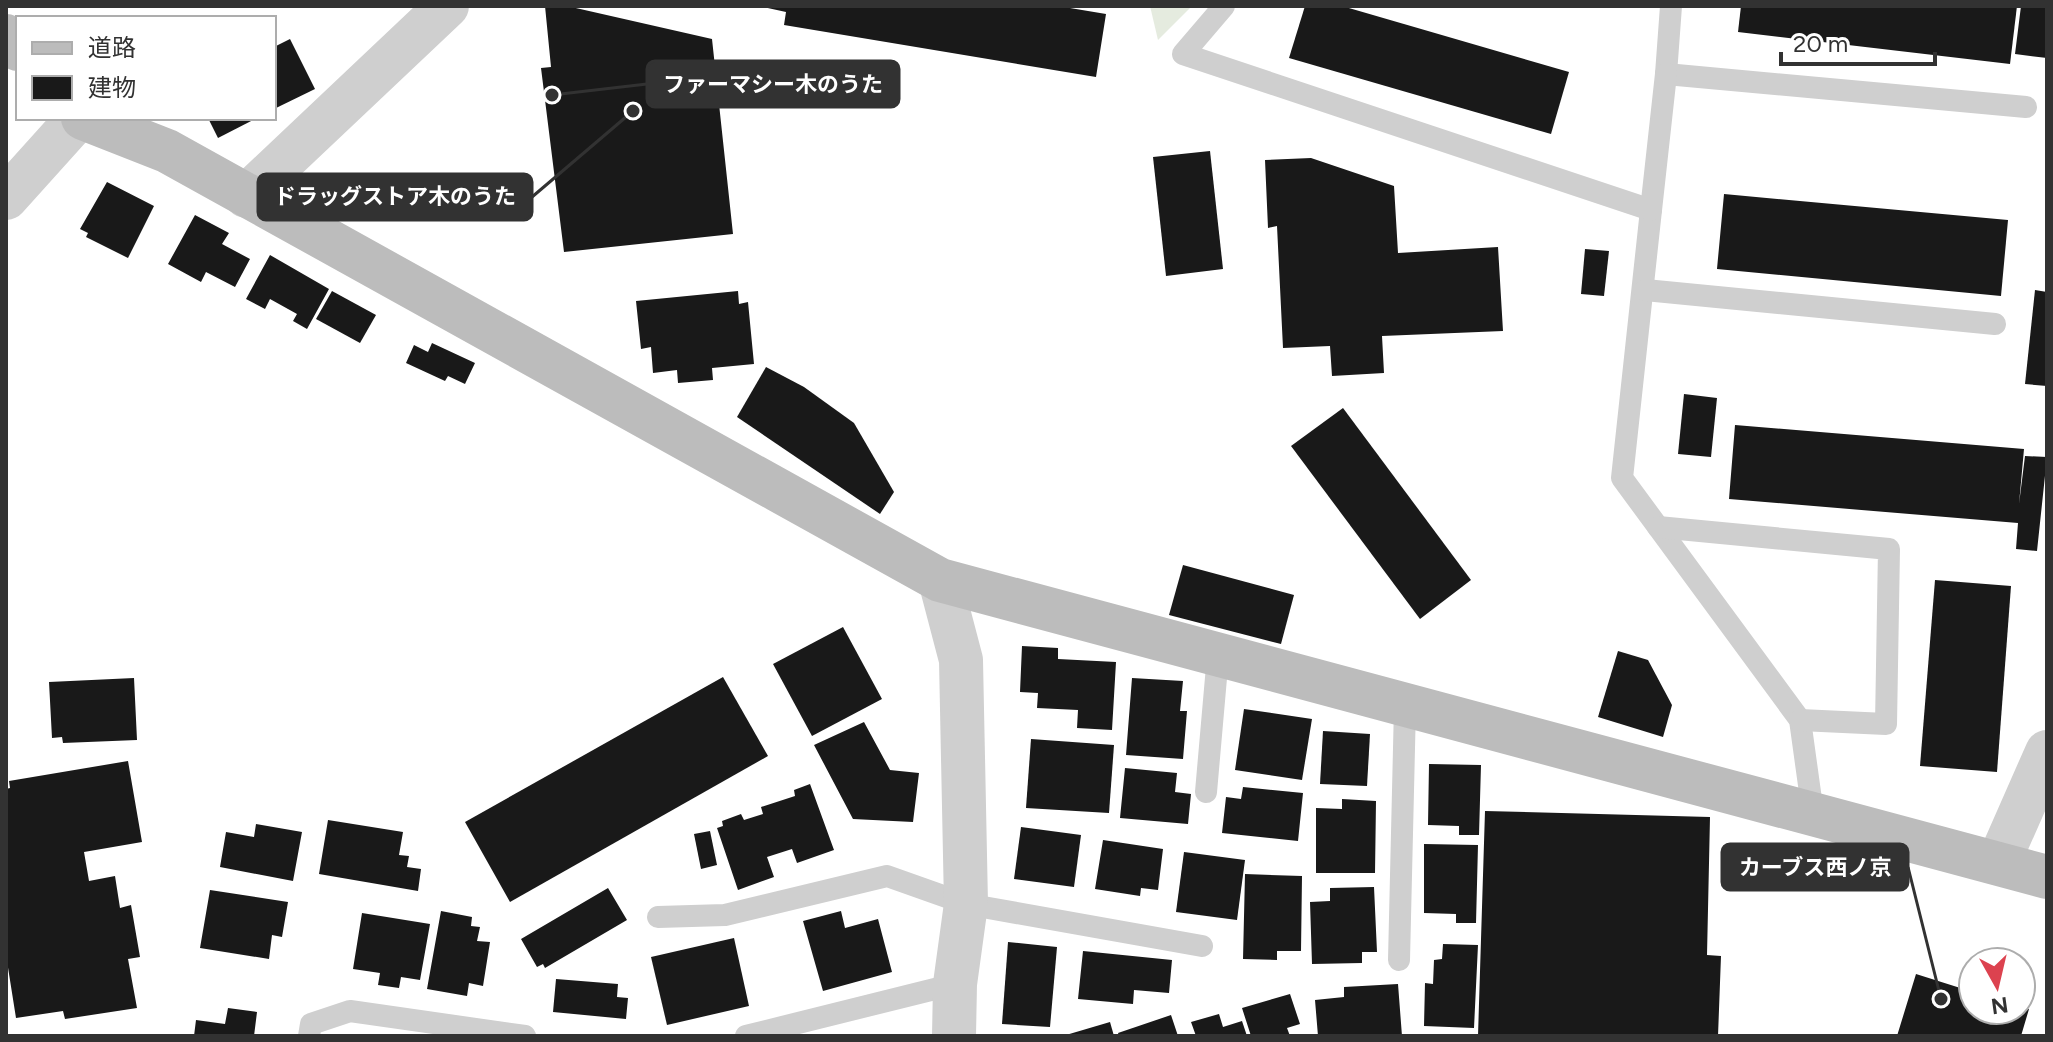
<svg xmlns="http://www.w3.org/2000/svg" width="2053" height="1042" font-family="Figtree,'Noto Sans JP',sans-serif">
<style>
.green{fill:#e5ebdf}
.building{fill:#191919}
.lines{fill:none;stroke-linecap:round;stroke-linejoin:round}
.lane{stroke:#cfcfcf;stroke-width:22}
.street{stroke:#cfcfcf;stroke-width:44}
.secondary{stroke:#bcbcbc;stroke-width:44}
.leader{fill:none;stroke:#323232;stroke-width:3}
.callout-dot{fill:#323232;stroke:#fff;stroke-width:3}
.callout{fill:#323232;stroke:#323232;stroke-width:3}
.callout-label{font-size:22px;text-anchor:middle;font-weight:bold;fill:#fff}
</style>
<rect width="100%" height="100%" fill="#fff"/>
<!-- green -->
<polygon class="green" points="1150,6 1192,6 1158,40"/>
<!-- building -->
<g class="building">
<polygon points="545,6 567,6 712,39 733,234 564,252 541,68 551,67"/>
<polygon points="759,6 1058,6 1106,14 1096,77 784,25 786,12"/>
<polygon points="1305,6 1342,6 1569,72 1551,134 1289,58"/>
<polygon points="1741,6 2017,6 2010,64 1738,32"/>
<polygon points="2021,6 2047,6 2047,58 2015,54"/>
<polygon points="290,39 315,89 274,109 274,47"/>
<polygon points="208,118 257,118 218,138"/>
<polygon points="1210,151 1223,269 1166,276 1153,157"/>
<polygon points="1311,158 1394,186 1398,253 1498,247 1503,331 1382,336 1384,373 1332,376 1330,346 1283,348 1277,226 1268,228 1265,160"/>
<polygon points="107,182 154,206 128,258 86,237 88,233 80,229"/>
<polygon points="1724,194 2008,220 2001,296 1717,269"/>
<polygon points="195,215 229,233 222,244 250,259 235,287 206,272 201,282 168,264"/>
<polygon points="1585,249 1609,251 1604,296 1581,294"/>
<polygon points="270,255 329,289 307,329 293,321 297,314 270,299 265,309 246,299"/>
<polygon points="2035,290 2047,292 2047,386 2025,384"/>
<polygon points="332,291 376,315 360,343 316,319"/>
<polygon points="738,291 739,304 748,302 754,364 712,368 713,380 678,383 677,370 653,373 651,347 641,349 636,301"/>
<polygon points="432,343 475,363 465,384 448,376 445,381 406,363 414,345 428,352"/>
<polygon points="766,367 804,387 854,423 894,492 880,514 737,417"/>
<polygon points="1684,394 1717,398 1711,457 1678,454"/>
<polygon points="1343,408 1471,580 1420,619 1291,446"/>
<polygon points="1735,425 2024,449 2019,504 2025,456 2047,457 2037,551 2016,549 2018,523 1729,499"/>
<polygon points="1183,565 1294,595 1281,644 1169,615"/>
<polygon points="1935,580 2011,586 1997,772 1920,766"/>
<polygon points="843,627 882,699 812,736 773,664"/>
<polygon points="1022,646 1058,648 1058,659 1116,662 1112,730 1077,728 1078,710 1037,708 1038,693 1020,692"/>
<polygon points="1618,651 1648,660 1672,705 1663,737 1598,717"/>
<polygon points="723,677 768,756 510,902 465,822"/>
<polygon points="134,678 137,740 63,743 62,737 52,738 49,682"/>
<polygon points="1132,678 1183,681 1180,711 1187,711 1183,759 1126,755"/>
<polygon points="1244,709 1312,719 1302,780 1235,770"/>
<polygon points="864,722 890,770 919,773 913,822 853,819 814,745"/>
<polygon points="1323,731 1370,734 1367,786 1320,784"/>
<polygon points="1031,739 1114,745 1109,813 1026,808"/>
<polygon points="128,761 142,842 84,852 89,881 115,876 120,908 131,905 140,957 128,959 137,1008 65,1019 63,1011 16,1018 6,955 6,789 10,788 9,781"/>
<polygon points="1429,764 1481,765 1479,835 1459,835 1459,826 1428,825"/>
<polygon points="1125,768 1177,773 1175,792 1191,794 1188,824 1120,818"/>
<polygon points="810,784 834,850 797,863 792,849 767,857 774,877 738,890 717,828 723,826 722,821 741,814 744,820 763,814 761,807 795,796 794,790"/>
<polygon points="1243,787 1303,793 1298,841 1222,833 1226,797 1241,799"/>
<polygon points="1342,799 1376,801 1375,873 1316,873 1316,808 1342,809"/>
<polygon points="1485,811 1710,817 1707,955 1721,956 1718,1036 1478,1036"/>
<polygon points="328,820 403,832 399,855 409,856 407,867 421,869 418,891 319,874"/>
<polygon points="256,824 302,832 293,881 220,867 226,832 254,837"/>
<polygon points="1021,827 1081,835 1074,887 1014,879"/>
<polygon points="710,831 717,865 701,869 694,834"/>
<polygon points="1103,840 1163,849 1158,890 1141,888 1140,896 1095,889"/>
<polygon points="1424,844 1478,845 1476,923 1456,923 1456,914 1424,913"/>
<polygon points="1184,852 1245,860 1237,920 1176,912"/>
<polygon points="1245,874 1302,876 1301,951 1277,951 1277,960 1243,959"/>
<polygon points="1374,887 1377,952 1362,952 1362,963 1312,964 1310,902 1330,901 1330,888"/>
<polygon points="608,888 627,920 545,968 543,964 537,967 521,939"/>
<polygon points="210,890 288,902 282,937 272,935 269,959 200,948"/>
<polygon points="441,911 472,917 471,926 480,927 477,941 490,942 483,986 469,983 467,996 427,989"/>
<polygon points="841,911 845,928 878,919 892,972 823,991 803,921"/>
<polygon points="362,913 430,924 420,980 401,977 399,988 378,985 380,973 353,969"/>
<polygon points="734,938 749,1006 667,1025 651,957"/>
<polygon points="1008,942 1057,947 1050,1027 1002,1024"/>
<polygon points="1443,944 1478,945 1474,1028 1424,1026 1425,983 1433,984 1434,960 1442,959"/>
<polygon points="1083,951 1172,960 1169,993 1134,990 1133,1004 1078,999"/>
<polygon points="1916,974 1973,992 1973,1010 2029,1009 2021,1036 1897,1036"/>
<polygon points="556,979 618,984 617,997 628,998 626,1019 553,1012"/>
<polygon points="1398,984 1402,1036 1318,1036 1315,1000 1344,997 1344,987"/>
<polygon points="1290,994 1300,1024 1287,1028 1290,1036 1251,1036 1242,1008"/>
<polygon points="228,1008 257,1012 254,1036 194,1036 196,1020 225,1024"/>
<polygon points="1219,1014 1223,1027 1242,1021 1247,1036 1196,1036 1191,1022"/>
<polygon points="1171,1015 1178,1036 1119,1036 1118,1033"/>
<polygon points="1110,1022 1114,1036 1066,1036 1066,1035"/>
</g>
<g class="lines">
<!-- lane -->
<g class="lane">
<polyline points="1224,6 1183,54 1651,210 1622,478 1800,720 1813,814"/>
<polyline points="1671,6 1666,74 2026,107"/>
<polyline points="1651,210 1666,74"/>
<polyline points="1645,290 1995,324"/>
<polyline points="1658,527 1889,549 1886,724 1800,720"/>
<polyline points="1206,792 1218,655"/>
<polyline points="658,917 725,915 887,876 966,904 1202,946"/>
<polyline points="1399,960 1405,706"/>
<polyline points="309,1036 311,1024 350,1011 525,1036"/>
<polyline points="746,1036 955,984"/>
</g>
<!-- street -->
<g class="street">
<polyline points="246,196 447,6"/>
<polyline points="6,198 78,118"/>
<polyline points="940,580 961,660 966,904 955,984 954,1036"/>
<polyline points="1999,861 2047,752"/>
</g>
<!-- secondary -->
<g class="secondary">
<polyline points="6,36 18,49"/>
<polyline points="83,118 167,151 940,580 2047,877"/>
</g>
</g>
<!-- callouts -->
<path class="leader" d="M552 95L647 84M633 111L532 197M1941 999L1908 867"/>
<g class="callout-dot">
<circle cx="552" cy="95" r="8"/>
<circle cx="633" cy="111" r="8"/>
<circle cx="1941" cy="999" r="8"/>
</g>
<g class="callout">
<rect x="647" y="61" width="252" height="46" rx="8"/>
<rect x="258" y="174" width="274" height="46" rx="8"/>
<rect x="1722" y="844" width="186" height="46" rx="8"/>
</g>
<g class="callout-label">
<text x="773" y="92">ファーマシー木のうた</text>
<text x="395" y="204">ドラッグストア木のうた</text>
<text x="1815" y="875">カーブス西ノ京</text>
</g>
<!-- border -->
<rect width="2053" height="1042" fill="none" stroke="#323232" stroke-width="16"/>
<!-- legend -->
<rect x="16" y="16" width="260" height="104" fill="#ffffff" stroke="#adadad" stroke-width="2"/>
<rect x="32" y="42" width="40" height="12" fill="#bcbcbc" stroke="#adadad" stroke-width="2"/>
<text x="88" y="56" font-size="24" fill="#323232">道路</text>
<rect x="32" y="76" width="40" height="24" fill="#191919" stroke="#adadad" stroke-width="2"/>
<text x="88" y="96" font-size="24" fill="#323232">建物</text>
<!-- north arrow -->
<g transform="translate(1997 986) rotate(172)"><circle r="38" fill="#ffffff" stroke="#adadad" stroke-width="2"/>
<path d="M0-6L14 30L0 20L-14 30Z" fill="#dc424f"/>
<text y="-12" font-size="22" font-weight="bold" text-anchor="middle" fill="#323232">N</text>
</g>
<!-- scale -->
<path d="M1781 52v12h154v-12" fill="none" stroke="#323232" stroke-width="4"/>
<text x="1793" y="52" font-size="24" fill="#323232" stroke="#ffffff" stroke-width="6" paint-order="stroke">20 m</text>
</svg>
